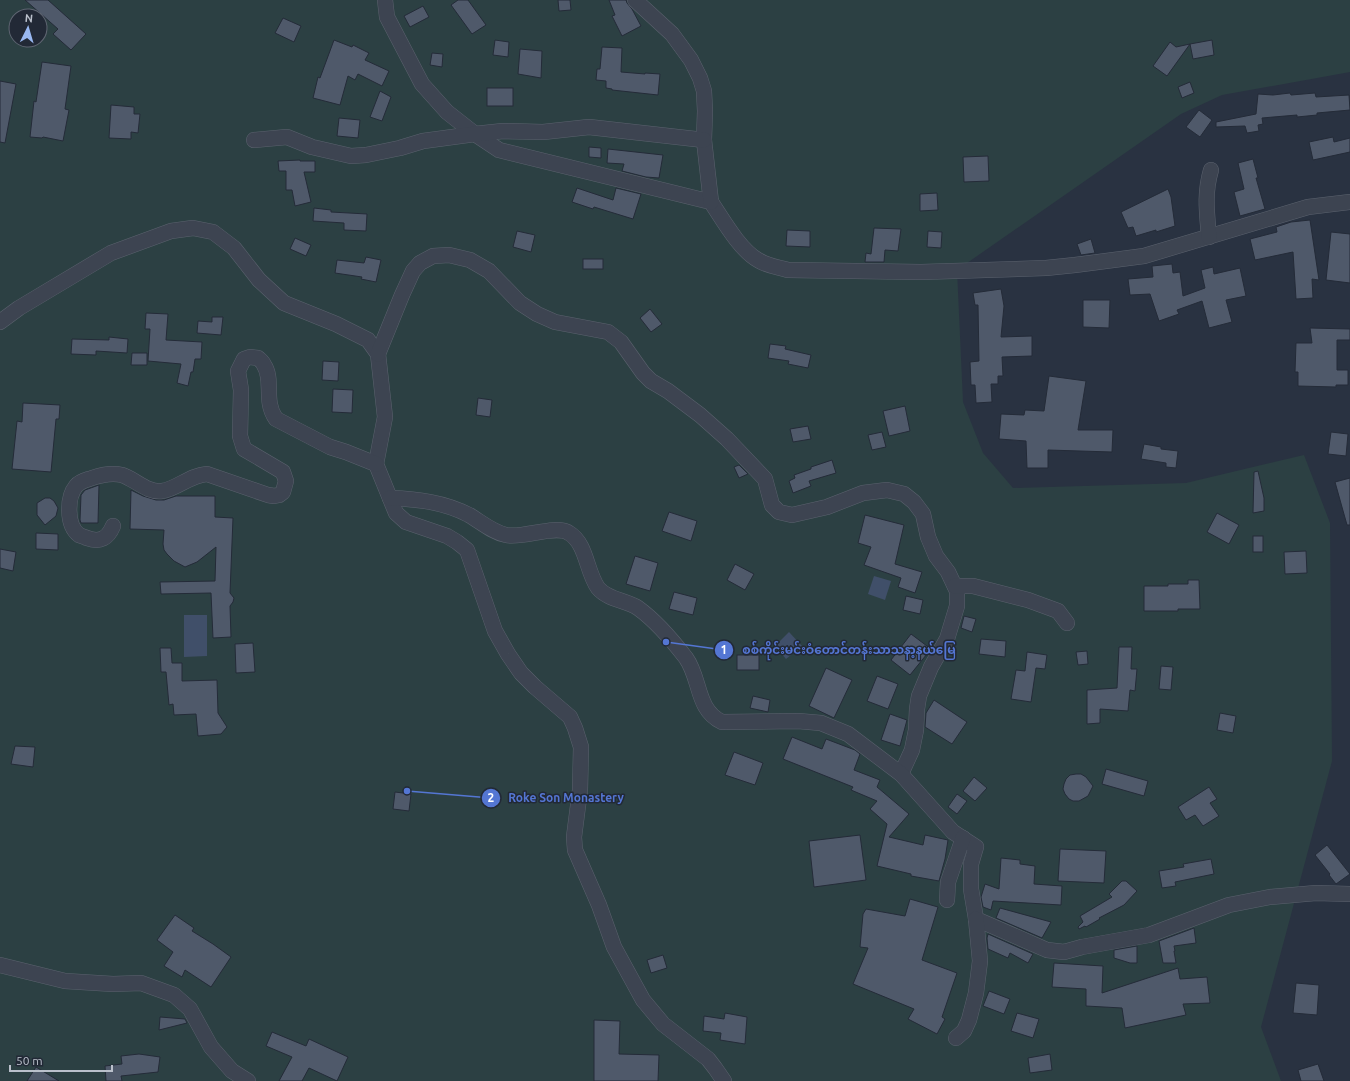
<svg xmlns="http://www.w3.org/2000/svg" width="1350" height="1081" font-family="Ubuntu,'Noto Sans Myanmar',sans-serif">
<style>
.green{fill:#2c4043;fill-rule:evenodd}
.water{fill:#404f69}
.building{fill:#4f596a;stroke:#242b38}
.lines{fill:none;stroke-linecap:round;stroke-linejoin:round}
.minor-casing{stroke:#5b626e;stroke-width:16}
.minor{stroke:#3d4451;stroke-width:15}
.leader{fill:none;stroke:#5476d3;stroke-width:1.5}
.callout-dot{fill:#5476d3;stroke:#222936;stroke-width:1.5}
.mark-label{font-size:12px;text-anchor:middle;font-weight:bold;fill:#fff}
.callout-label{font-size:12px;text-anchor:middle;font-weight:bold;fill:#5476d3;stroke:#222936;stroke-width:3;stroke-linejoin:round;paint-order:stroke}
</style>
<rect width="100%" height="100%" fill="#293241"/>
<!-- green -->
<path class="green" d="M 0,0 L 1350,0 L 1350,72 L 1222,95 L 1181,114 L 957,270 L 963,402 L 983,453 L 1013,488 L 1186,483 L 1304,455 L 1330,523 L 1332,761 L 1261,1027 L 1281,1081 L 0,1081 ZM 16,16 L 40,16 L 40,40 L 16,40 Z"/>
<!-- water -->
<g class="water">
<polygon points="874,576 891,581 885,600 868,594"/>
<polygon points="184,615 207,615 207,656 184,657"/>
<polygon points="789,632 802,646 786,659 775,646"/>
</g>
<!-- building -->
<g class="building">
<polygon points="25,0 48,0 86,34 71,50 53,34 58,29"/>
<polygon points="458,0 468,0 486,25 472,34 451,5"/>
<polygon points="558,0 570,0 571,10 559,11"/>
<polygon points="609,0 626,0 627,3 632,9 641,26 622,36 612,16 615,15"/>
<polygon points="423,6 429,17 410,27 404,16"/>
<polygon points="283,18 301,26 294,42 275,33"/>
<polygon points="334,40 352,47 353,45 369,53 365,60 389,71 382,86 358,74 355,80 348,76 340,105 313,98 318,77 320,78"/>
<polygon points="495,40 509,42 508,57 493,55"/>
<polygon points="1212,40 1214,55 1193,59 1190,44"/>
<polygon points="1170,42 1176,47 1190,44 1167,76 1153,66"/>
<polygon points="602,47 622,48 621,72 645,74 645,73 660,74 658,95 612,90 612,89 606,88 606,81 596,80 597,69 600,69"/>
<polygon points="520,49 542,51 541,78 518,74"/>
<polygon points="432,53 443,54 442,67 430,65"/>
<polygon points="42,62 71,66 65,109 69,110 63,141 43,137 42,138 30,137 34,101 36,102"/>
<polygon points="0,81 16,84 5,143 0,142"/>
<polygon points="1190,82 1194,93 1182,98 1178,87"/>
<rect x="487" y="88" width="26" height="18"/>
<polygon points="380,91 391,97 382,121 370,117"/>
<polygon points="1290,93 1291,95 1315,93 1316,97 1349,95 1350,110 1317,113 1317,115 1297,117 1297,115 1262,118 1263,124 1258,125 1259,131 1247,133 1245,126 1216,127 1216,122 1256,114 1258,94 1273,95"/>
<polygon points="111,105 134,107 134,114 140,114 138,133 131,132 131,139 109,138"/>
<polygon points="1199,110 1212,120 1200,137 1186,127"/>
<polygon points="339,118 360,120 358,138 337,136"/>
<polygon points="1333,137 1334,142 1350,138 1350,152 1313,160 1309,142"/>
<polygon points="589,147 601,148 601,158 589,157"/>
<polygon points="608,149 663,155 659,178 646,177 622,171 624,164 607,163"/>
<polygon points="988,156 989,181 964,182 963,157"/>
<polygon points="1253,159 1258,178 1256,178 1265,209 1240,216 1234,192 1244,189 1238,163"/>
<polygon points="300,160 300,161 315,161 315,172 304,172 311,202 295,206 292,190 286,190 286,171 279,171 278,161"/>
<polygon points="577,188 613,200 616,188 641,194 633,219 594,207 593,209 572,202"/>
<polygon points="1168,189 1171,197 1175,226 1156,232 1156,230 1136,236 1133,227 1128,228 1121,212"/>
<polygon points="937,193 938,210 920,211 920,194"/>
<polygon points="314,208 331,210 331,212 367,214 366,231 344,230 344,223 313,221"/>
<polygon points="1310,220 1319,280 1312,279 1313,298 1296,299 1293,252 1255,260 1250,239 1277,232 1276,227 1291,222"/>
<polygon points="874,228 901,229 898,251 885,250 884,262 865,262 866,253 871,254"/>
<polygon points="787,230 810,231 810,247 786,246"/>
<polygon points="517,231 535,235 531,252 513,247"/>
<polygon points="928,231 942,232 941,248 927,247"/>
<polygon points="1331,232 1350,234 1350,283 1326,280"/>
<polygon points="295,238 311,245 306,256 290,249"/>
<polygon points="1091,239 1095,253 1081,255 1077,244"/>
<polygon points="366,257 381,260 376,282 361,279 362,277 335,273 337,260 364,263"/>
<rect x="583" y="259" width="20" height="10"/>
<polygon points="1172,264 1173,273 1180,272 1183,296 1205,288 1201,270 1213,267 1214,274 1240,268 1246,296 1226,300 1232,322 1209,328 1202,301 1177,310 1179,314 1159,321 1150,294 1130,295 1128,279 1153,277 1152,266"/>
<polygon points="1001,289 1004,306 1001,337 1032,336 1032,356 1002,357 1003,376 998,376 998,384 991,384 992,402 976,403 975,385 971,385 970,362 979,361 978,305 975,305 973,293"/>
<polygon points="1083,300 1110,300 1109,328 1083,327"/>
<polygon points="650,309 662,324 651,332 640,318"/>
<polygon points="146,313 168,314 166,340 202,342 201,359 195,359 193,372 191,372 188,386 177,383 181,364 148,361 150,329 145,329"/>
<polygon points="212,317 223,317 221,335 197,333 198,321 212,322"/>
<polygon points="1310,328 1350,329 1350,340 1337,340 1337,370 1348,370 1348,385 1336,385 1336,387 1298,386 1298,372 1295,372 1296,343 1312,343"/>
<polygon points="109,337 128,339 127,353 96,351 96,355 71,354 72,339 109,340"/>
<polygon points="770,344 786,346 785,349 811,355 808,368 788,364 789,361 768,358"/>
<polygon points="132,353 147,353 147,365 131,365"/>
<polygon points="323,361 339,362 338,381 322,380"/>
<polygon points="1049,376 1086,381 1078,430 1113,430 1112,452 1048,450 1048,468 1027,468 1026,441 999,439 1001,414 1024,415 1025,410 1044,411"/>
<polygon points="333,389 353,390 352,413 332,412"/>
<polygon points="478,398 492,400 490,417 476,415"/>
<polygon points="23,403 60,405 59,419 56,419 51,472 12,469 17,421 22,422"/>
<polygon points="905,406 910,431 889,436 883,411"/>
<polygon points="808,426 811,439 793,442 790,429"/>
<polygon points="882,432 886,447 872,450 868,435"/>
<polygon points="1331,432 1348,434 1346,456 1328,454"/>
<polygon points="1144,444 1161,447 1161,449 1178,451 1176,468 1166,467 1166,463 1141,459"/>
<polygon points="832,460 836,473 809,481 811,486 793,493 789,481 795,478 794,475 811,469 811,467"/>
<polygon points="739,465 748,474 739,478 734,467"/>
<polygon points="1258,471 1264,498 1264,511 1253,513 1254,472"/>
<polygon points="1350,478 1350,525 1347,525 1335,482"/>
<polygon points="99,485 98,523 81,523 80,520 81,495 85,490"/>
<polygon points="131,490 143,496 156,500 164,500 176,496 215,496 215,517 233,518 230,593 234,598 233,602 230,606 231,637 213,638 211,593 161,594 160,582 215,581 216,547 197,562 185,567 174,561 167,554 164,550 163,544 164,530 130,529"/>
<polygon points="45,498 50,498 54,501 58,508 56,516 45,525 37,515 37,503"/>
<polygon points="669,512 697,521 691,541 662,531"/>
<polygon points="1217,513 1239,525 1229,544 1207,532"/>
<polygon points="865,515 904,525 895,564 922,572 915,593 898,587 901,578 864,565 871,547 858,543"/>
<polygon points="36,533 58,534 58,550 36,549"/>
<rect x="1253" y="536" width="10" height="16"/>
<polygon points="0,549 16,552 13,571 0,568"/>
<polygon points="1306,551 1307,573 1285,574 1284,552"/>
<polygon points="635,556 658,563 650,591 626,584"/>
<polygon points="735,564 754,574 745,590 727,580"/>
<polygon points="1188,580 1199,580 1200,609 1178,609 1178,611 1144,611 1144,586 1168,586 1168,584 1188,584"/>
<polygon points="674,592 697,598 693,615 669,609"/>
<polygon points="906,596 923,600 920,614 903,610"/>
<polygon points="964,616 976,619 972,632 961,628"/>
<polygon points="911,634 931,649 910,675 891,660"/>
<polygon points="981,639 1006,641 1005,657 979,654"/>
<polygon points="253,643 255,672 236,673 235,644"/>
<polygon points="1119,647 1132,647 1131,669 1137,669 1135,691 1130,690 1128,711 1100,709 1100,723 1087,724 1087,690 1117,688"/>
<polygon points="160,648 171,648 172,663 182,663 182,681 217,680 218,713 227,727 221,734 198,736 196,714 174,715 173,704 169,705 166,672 161,672"/>
<polygon points="1087,651 1088,664 1078,665 1076,652"/>
<polygon points="1027,652 1047,655 1045,669 1036,668 1031,702 1011,699 1016,670 1025,671"/>
<rect x="737" y="655" width="22" height="15"/>
<polygon points="1161,666 1173,667 1171,690 1159,689"/>
<polygon points="826,668 852,680 834,718 809,706"/>
<polygon points="877,676 898,684 888,709 867,701"/>
<polygon points="753,696 770,700 768,712 750,708"/>
<polygon points="934,700 967,722 952,744 925,727 926,713"/>
<polygon points="1220,713 1236,716 1233,733 1217,730"/>
<polygon points="890,714 907,720 900,746 881,740"/>
<polygon points="792,737 822,749 826,739 855,750 860,754 854,770 880,780 877,787 909,814 889,837 923,845 925,835 948,840 945,859 939,881 911,876 911,874 877,866 887,824 870,809 877,801 851,790 853,787 783,759"/>
<polygon points="15,746 35,747 33,767 11,764"/>
<polygon points="734,752 763,763 755,785 725,775"/>
<polygon points="1106,769 1148,781 1144,796 1102,784"/>
<polygon points="1076,774 1081,774 1086,777 1093,786 1088,796 1079,801 1073,801 1069,799 1065,794 1063,789 1064,784 1066,779 1070,775"/>
<polygon points="974,777 987,788 975,801 963,791"/>
<polygon points="1209,787 1217,799 1210,803 1219,816 1203,826 1195,815 1186,820 1178,807"/>
<polygon points="395,792 411,794 409,811 393,809"/>
<polygon points="957,794 967,801 957,814 948,807"/>
<polygon points="860,835 866,880 814,887 809,841"/>
<polygon points="1327,845 1350,874 1336,884 1329,875 1330,874 1315,855"/>
<polygon points="1060,849 1106,851 1104,883 1058,881"/>
<polygon points="1001,858 1020,860 1020,864 1035,866 1034,884 1062,886 1061,905 993,901 991,910 983,907 981,897 985,884 999,889"/>
<polygon points="1211,859 1214,874 1175,882 1176,886 1162,888 1159,871 1184,867 1183,864"/>
<polygon points="1122,881 1126,881 1137,891 1124,905 1099,918 1100,919 1086,927 1085,926 1079,929 1078,927 1083,922 1080,916 1112,897 1109,894"/>
<polygon points="910,899 938,907 922,960 957,973 942,1017 945,1019 937,1034 908,1019 914,1009 853,984 868,948 860,947 863,914 866,909 905,916"/>
<polygon points="1000,908 1051,922 1042,938 996,918"/>
<polygon points="175,915 194,928 192,931 213,944 231,957 211,987 185,970 182,977 164,966 173,952 157,940"/>
<polygon points="1194,928 1196,943 1174,946 1175,951 1174,951 1176,963 1163,963 1159,941"/>
<polygon points="988,934 1033,954 1028,963 1010,953 1008,958 988,949 987,938"/>
<polygon points="1137,946 1137,963 1130,963 1114,958 1114,950"/>
<polygon points="663,955 667,968 651,973 647,960"/>
<polygon points="1054,963 1103,966 1102,993 1178,968 1180,979 1207,977 1210,1003 1183,1004 1186,1015 1125,1028 1122,1008 1086,1006 1086,989 1052,987"/>
<polygon points="1296,983 1319,985 1317,1015 1293,1013"/>
<polygon points="989,991 1010,999 1004,1014 983,1006"/>
<polygon points="725,1013 747,1017 745,1044 720,1040 721,1033 703,1031 704,1016 724,1019"/>
<polygon points="1017,1013 1039,1019 1033,1038 1011,1031"/>
<polygon points="160,1017 185,1019 187,1023 159,1030"/>
<polygon points="594,1020 620,1021 619,1054 659,1055 658,1081 594,1081"/>
<polygon points="272,1032 306,1046 309,1039 348,1057 337,1081 309,1068 302,1081 279,1081 292,1057 266,1046"/>
<polygon points="139,1054 160,1057 158,1072 121,1076 122,1081 106,1081 105,1066 122,1064 121,1056"/>
<polygon points="1050,1054 1052,1070 1030,1073 1028,1058"/>
<polygon points="1318,1064 1324,1081 1301,1081 1298,1070"/>
<polygon points="36,1067 59,1081 27,1081"/>
</g>
<g class="lines">
<defs>
<g id="minor">
<path d="M 385,0 L 387,17 L 422,84 L 447,112 L 475,134 L 499,150 L 711,202 C 723,220 740,250 758,260 C 767,266 778,267 788,270 L 921,272 L 1046,268 L 1075,265 L 1144,256 L 1308,207 L 1350,202"/>
<polyline points="635,0 672,34 691,60 700,78 704,91 705,111 704,140 711,202"/>
<polyline points="254,140 287,137 312,147 351,156 366,155 400,148 423,141 475,134 503,131 543,132 589,127 704,140"/>
<path d="M 1209,237 C 1207,213 1204,194 1211,170"/>
<polyline points="0,322 19,308 111,253 171,231 193,228 213,232 234,248 259,280 284,303 336,324 368,340 378,354 385,417 376,464 396,513 406,522 447,536 457,542 467,550 495,631 508,654 521,673 535,687 570,717 575,728 581,747 580,790 574,837 575,850 599,905 614,947 643,1000 663,1024 708,1059 715,1068 724,1081"/>
<polyline points="378,354 402,295 413,271 420,263 433,256 449,255 470,260 489,271 520,303 537,314 555,322 608,332 621,342 643,373 651,381 668,391 700,415 727,439 765,479 772,505 779,512 792,515 827,507 863,493 887,490 904,494 914,502 923,514 928,537 936,556 948,572 957,591 957,606 947,639 931,667 919,696 917,709 916,730 912,750 901,774"/>
<path d="M 390,498 C 417,499 444,502 469,515 C 481,522 492,532 506,535 C 523,539 555,524 569,533 C 587,544 586,571 598,588 C 608,600 626,600 638,608 C 656,621 673,641 686,658 C 701,679 696,710 722,722 L 798,721 L 821,723 L 848,734 L 901,774 L 953,832 L 976,847 L 971,864 L 971,889 L 976,919 L 1047,950 L 1064,952 L 1082,947 L 1149,935 L 1229,905 L 1270,897 L 1316,893 L 1350,894"/>
<path d="M 113,526 C 108,538 100,543 87,538 C 85,537 81,536 79,535 C 66,525 67,497 76,486 C 80,481 86,480 92,478 C 101,475 113,473 122,475 C 135,479 147,493 162,491 C 177,489 190,475 207,474 L 268,495 L 274,496 L 279,495 L 283,492 L 286,481 L 283,472 L 244,449 L 240,436 L 241,390 L 238,371 L 244,359 L 250,357 L 258,358 C 260,360 263,362 264,365 C 274,380 263,401 276,419 L 330,447 L 346,452 L 376,464"/>
<polyline points="955,586 973,586 1028,600 1058,611 1067,623"/>
<polyline points="947,900 948,882 963,838"/>
<polyline points="0,965 65,981 113,984 141,983 174,995 190,1009 211,1047 232,1071 248,1081"/>
<polyline points="956,1038 964,1031 969,1020 976,993 980,961 976,919"/>
</g>
</defs>
<!-- minor casing -->
<use href="#minor" class="minor-casing"/>
<!-- minor -->
<use href="#minor" class="minor"/>
</g>
<!-- callouts -->
<path class="leader" d="M666 642L724 650M407 791L491 798"/>
<g class="callout-dot">
<circle cx="666" cy="642" r="4"/>
<circle cx="407" cy="791" r="4"/>
<circle cx="724" cy="650" r="10"/>
<circle cx="491" cy="798" r="10"/>
</g>
<g class="mark-label">
<text x="724" y="654">1</text>
<text x="491" y="802">2</text>
</g>
<g class="callout-label">
<text x="849" y="654">စစ်ကိုင်းမင်းဝံတောင်တန်းသာသနာ့နယ်မြေ</text>
<text x="566" y="802">Roke Son Monastery</text>
</g>
<!-- north arrow -->
<g transform="translate(28 28) rotate(5)"><circle r="19" fill="#222936" stroke="#5f6572"/>
<path d="M0-3L7 15L0 10L-7 15Z" fill="#99b8f1"/>
<text y="-6" font-size="11" font-weight="bold" text-anchor="middle" fill="#bac0cb">N</text>
</g>
<!-- scale -->
<path d="M10 1065v6h102v-6" fill="none" stroke="#bac0cb" stroke-width="2"/>
<text x="16" y="1065" font-size="12" fill="#bac0cb" stroke="#222936" stroke-width="3" paint-order="stroke">50 m</text>
</svg>
